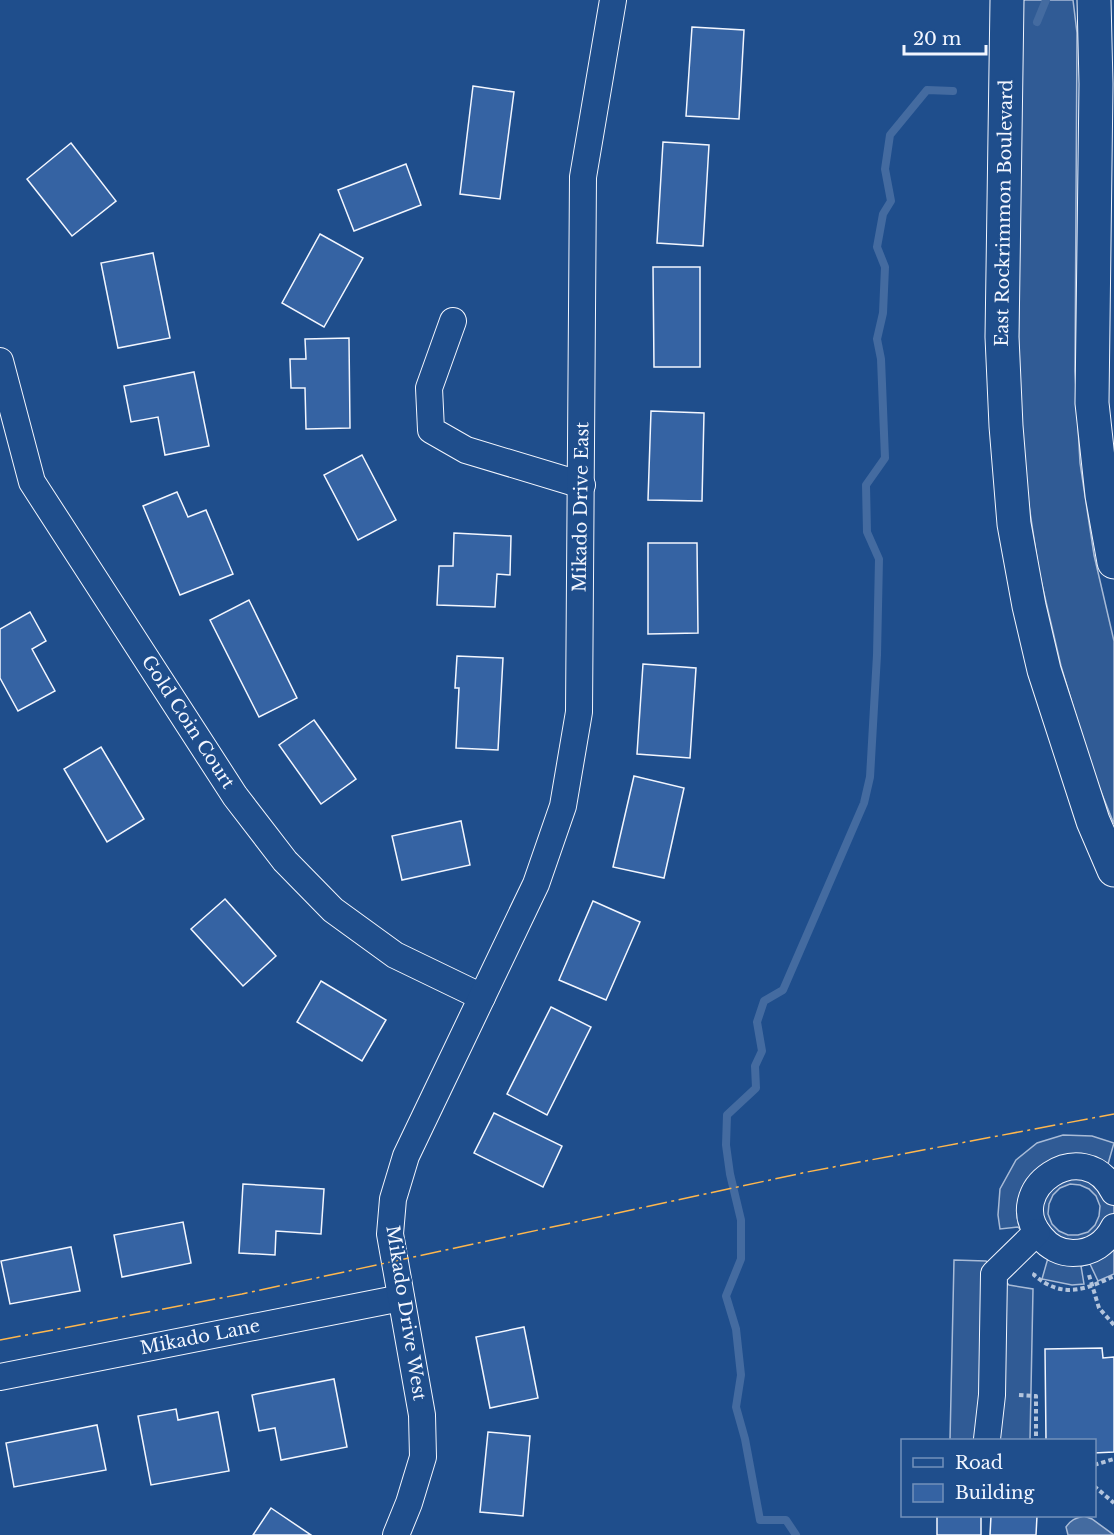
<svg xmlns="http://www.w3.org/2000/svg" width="1114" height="1535" font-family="'Libre Baskerville',serif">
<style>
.built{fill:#305b95;stroke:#a8bbd7;stroke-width:1.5;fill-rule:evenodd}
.water{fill:#446ba0;stroke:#a8bbd7;stroke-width:1.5}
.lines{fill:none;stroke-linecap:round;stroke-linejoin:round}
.stream{stroke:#446ba0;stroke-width:8}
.building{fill:#3563a3;stroke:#f2f6ff;stroke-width:1.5}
.street-casing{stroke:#f2f6ff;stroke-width:28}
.secondary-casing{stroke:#f2f6ff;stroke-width:35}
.path{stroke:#b3c4dc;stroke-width:4;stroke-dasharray:4.5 3;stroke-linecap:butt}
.street{stroke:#1f4e8c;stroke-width:26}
.secondary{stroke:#1f4e8c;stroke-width:33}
.power{stroke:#ffb74d;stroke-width:1.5;stroke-dasharray:21 4.5 3 4.5;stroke-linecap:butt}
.labels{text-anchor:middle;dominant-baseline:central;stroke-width:4.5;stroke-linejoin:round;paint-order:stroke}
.street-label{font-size:18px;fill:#f2f6ff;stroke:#1f4e8c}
</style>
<rect width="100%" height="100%" fill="#1f4e8c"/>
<!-- built -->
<g class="built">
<polygon points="1022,0 1073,0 1077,33 1075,371 1080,463 1094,555 1114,641 1114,824 1091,767 1061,666 1039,572 1024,472 1018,385"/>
<path d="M 1063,1135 L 1092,1136 L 1114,1143 L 1108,1164 L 1114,1176 L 1114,1274 L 1098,1281 L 1090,1264 L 1081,1266 L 1084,1284 L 1072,1285 L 1042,1279 L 1048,1258 L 1018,1227 L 1000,1229 L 998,1215 L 1000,1189 L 1016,1160 L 1037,1143 ZM 1070,1184 L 1080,1185 L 1089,1189 L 1096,1196 L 1100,1206 L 1099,1216 L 1095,1225 L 1088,1232 L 1078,1235 L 1068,1235 L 1059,1231 L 1052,1224 L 1048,1214 L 1049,1204 L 1053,1195 L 1060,1188 Z"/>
<polygon points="954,1260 986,1261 1009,1285 1033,1289 1030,1440 950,1440"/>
</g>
<!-- water -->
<path class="water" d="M 1084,1516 L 1092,1519 L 1114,1535 L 1068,1535 L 1066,1527 C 1071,1520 1075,1518 1084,1516 Z"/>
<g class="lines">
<!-- stream -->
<g class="stream">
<polyline points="1037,22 1046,0"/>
<polyline points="796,1535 786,1520 760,1520 745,1439 736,1407 741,1375 736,1329 726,1296 741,1259 741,1220 730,1174 726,1145 727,1115 756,1088 755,1066 762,1051 757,1022 764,1001 783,990 864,803 870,777 877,655 879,559 867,532 866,485 885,458 881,359 877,339 883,313 885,267 877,247 883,214 891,201 885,169 890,135 927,90 953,91"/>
</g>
</g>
<!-- building -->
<g class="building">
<polygon points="692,27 744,30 739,119 686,116"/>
<polygon points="473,86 514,92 500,199 460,194"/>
<polygon points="663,142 709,145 703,246 657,243"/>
<polygon points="71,143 116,201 72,236 27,179"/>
<polygon points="406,164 421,205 354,231 338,190"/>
<polygon points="320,234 363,258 324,327 282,303"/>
<polygon points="153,253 170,338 118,348 101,263"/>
<polygon points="653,267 700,267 700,367 654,367"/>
<polygon points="349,338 350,428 306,429 305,388 291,388 290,359 306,359 305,339"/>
<polygon points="194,372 209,446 165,455 158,417 131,422 124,386"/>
<polygon points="651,411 704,413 702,501 648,500"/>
<polygon points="362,455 396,520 358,540 324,475"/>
<polygon points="177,492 188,517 206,510 233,574 180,595 143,506"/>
<polygon points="454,533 511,536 510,575 497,574 495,607 437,605 439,566 453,566"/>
<polygon points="648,543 697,543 698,633 648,634"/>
<polygon points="249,600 297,698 259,717 210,620"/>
<polygon points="30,612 46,641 32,649 55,691 18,711 0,678 0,629"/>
<polygon points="457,656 503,658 498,750 456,748 459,688 455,688"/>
<polygon points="643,664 696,668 690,758 637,754"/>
<polygon points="314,720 356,779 321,804 279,745"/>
<polygon points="101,747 144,819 107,842 64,769"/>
<polygon points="634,776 684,788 664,878 613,867"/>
<polygon points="461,821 470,865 402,880 392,836"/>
<polygon points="225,899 276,956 243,986 191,929"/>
<polygon points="593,901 640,922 606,1000 559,980"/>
<polygon points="321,981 386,1020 362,1061 297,1022"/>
<polygon points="551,1007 591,1027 547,1115 507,1094"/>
<polygon points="494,1113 562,1146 543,1187 474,1153"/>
<polygon points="243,1184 324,1189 321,1234 276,1231 275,1255 239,1253"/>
<polygon points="183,1222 191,1263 122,1277 114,1235"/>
<polygon points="71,1247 80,1291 10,1304 1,1261"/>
<polygon points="524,1327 538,1398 490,1408 476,1337"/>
<polygon points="1102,1348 1103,1358 1114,1357 1114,1452 1094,1453 1094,1440 1046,1440 1045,1349"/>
<polygon points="334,1379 347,1447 281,1460 275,1428 259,1431 252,1395"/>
<polygon points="176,1409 178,1420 218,1412 229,1471 151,1485 138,1416"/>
<polygon points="97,1425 106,1470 14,1487 6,1443"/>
<polygon points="488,1432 530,1436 523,1516 480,1512"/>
<polygon points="271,1508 311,1535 253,1535"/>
<rect x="937" y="1516" width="44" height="19"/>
<polygon points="991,1516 1037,1516 1036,1535 990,1535"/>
</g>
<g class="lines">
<defs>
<g id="street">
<polyline points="453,321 429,388 431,430 466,450 582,485"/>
<polyline points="0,361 32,482 235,796 285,861 333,910 395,955 482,997"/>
<path d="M 1114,1192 C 1084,1132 1000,1190 1041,1237 C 1049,1247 1061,1253 1073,1253 C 1092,1253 1106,1243 1114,1227"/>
<polyline points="0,1377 401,1298"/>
<polyline points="987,1439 992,1395 994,1274 1037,1232"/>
<polyline points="396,1535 409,1503 423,1457 422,1415 390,1234 393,1199 406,1156 536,884 563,806 579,712 583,177 613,0"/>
</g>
<g id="secondary">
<polyline points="1007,0 1002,337 1006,426 1014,524 1029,606 1044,670 1093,821 1114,870"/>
<polyline points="1094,0 1096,84 1092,403 1102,495 1114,562"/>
</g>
</defs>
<!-- street casing -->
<use href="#street" class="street-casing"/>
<!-- secondary casing -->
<use href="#secondary" class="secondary-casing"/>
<!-- path -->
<g class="path">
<path d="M 1035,1273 L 1034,1275 C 1062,1299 1085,1290 1114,1276"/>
<polyline points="1089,1275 1099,1308 1114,1325"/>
<polyline points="1019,1395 1036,1396 1036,1440"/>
<polyline points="1094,1465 1114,1459"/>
<polyline points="1094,1486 1114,1503"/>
</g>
<!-- street -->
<use href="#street" class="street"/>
<!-- secondary -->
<use href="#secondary" class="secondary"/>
<!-- power -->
<polyline class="power" points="0,1340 242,1294 807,1172 1114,1114"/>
</g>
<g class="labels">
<!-- street labels -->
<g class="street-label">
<text transform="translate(1004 213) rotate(-89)">East Rockrimmon Boulevard</text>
<text transform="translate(581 507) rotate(-89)">Mikado Drive East</text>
<text transform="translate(188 722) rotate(57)">Gold Coin Court</text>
<text transform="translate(406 1313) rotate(81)">Mikado Drive West</text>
<text transform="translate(200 1337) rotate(-11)">Mikado Lane</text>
</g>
</g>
<!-- legend -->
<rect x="901" y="1439" width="195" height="78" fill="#1f4e8c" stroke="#7391ba" stroke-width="1.5"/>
<rect x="913" y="1458" width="30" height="9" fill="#1f4e8c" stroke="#7391ba" stroke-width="1.5"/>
<text x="955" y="1469" font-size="18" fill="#f2f6ff">Road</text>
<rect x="913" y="1484" width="30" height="18" fill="#3563a3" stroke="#7391ba" stroke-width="1.5"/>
<text x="955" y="1499" font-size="18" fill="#f2f6ff">Building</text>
<!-- scale -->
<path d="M904 45v9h82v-9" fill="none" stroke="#f2f6ff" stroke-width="3"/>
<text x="913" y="45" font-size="18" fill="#f2f6ff" stroke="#1f4e8c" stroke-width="4.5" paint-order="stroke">20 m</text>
</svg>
